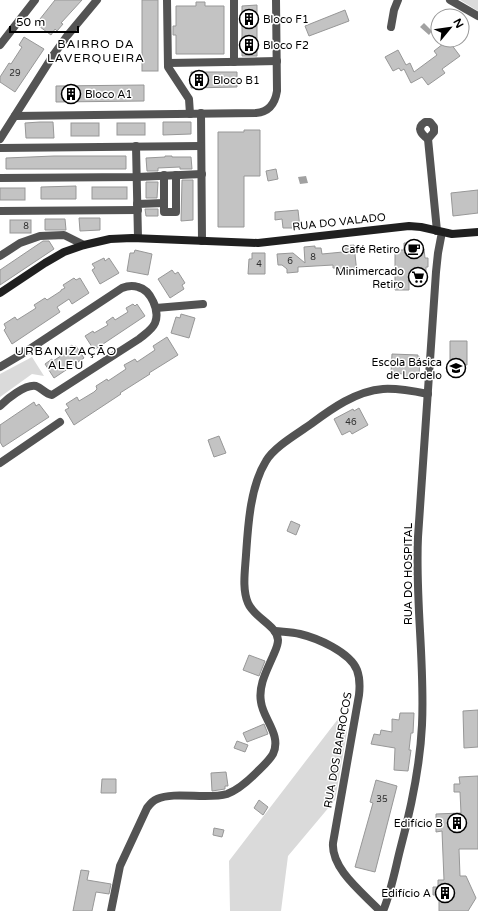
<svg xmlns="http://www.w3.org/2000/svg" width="478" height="911" font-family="'Varela Round',sans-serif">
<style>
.green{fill:#dadada}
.water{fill:#a1a1a1}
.building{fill:#c3c3c3;stroke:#979797}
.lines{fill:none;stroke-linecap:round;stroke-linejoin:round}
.street{stroke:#535353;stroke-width:8}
.secondary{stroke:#202020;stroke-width:8}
.labels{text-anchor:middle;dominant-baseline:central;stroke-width:3;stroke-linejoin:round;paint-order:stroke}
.number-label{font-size:9px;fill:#313131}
.poi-label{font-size:11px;fill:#000;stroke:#fff;text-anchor:end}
.street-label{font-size:11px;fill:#000;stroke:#fff}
.neighbourhood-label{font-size:12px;letter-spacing:1px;fill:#000;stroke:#fff}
</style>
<rect width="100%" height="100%" fill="#fff"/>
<!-- green -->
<g class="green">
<polygon points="460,0 478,0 478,11"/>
<polygon points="32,357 44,376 32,374 0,397 0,374"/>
<polygon points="338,719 347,732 335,800 288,856 281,911 230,911 229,861"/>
</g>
<!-- water -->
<g class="water">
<polygon points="424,23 432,31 429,35 420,27"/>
<polygon points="306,176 308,183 300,184 298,177"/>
</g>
<!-- building -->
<g class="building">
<polygon points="55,0 82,0 61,23 63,24 57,31 55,29 51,35 36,24"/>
<rect x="142" y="0" width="16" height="71"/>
<polygon points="196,2 205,2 205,6 224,6 224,54 176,54 176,35 173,35 173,26 176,26 176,6 196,6"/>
<polygon points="257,5 257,56 242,56 242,6"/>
<polygon points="345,10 349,21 309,36 305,26"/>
<polygon points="24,37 44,49 15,92 0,82 0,77 9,63 11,64 22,47 19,45"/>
<polygon points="448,40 460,56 442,69 445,73 428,85 422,77 411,83 404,69 401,71 399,68 393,71 385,57 398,50 406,65 410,63 414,72 437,55 434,51"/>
<polygon points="191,72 237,72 237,87 191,88"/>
<polygon points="144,85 144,101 56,102 56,86"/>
<polygon points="40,122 53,122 54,138 26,138 25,123"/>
<polygon points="163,122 191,122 191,134 163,135"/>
<rect x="71" y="123" width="28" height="13"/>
<rect x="117" y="123" width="28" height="12"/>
<polygon points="244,130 260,130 260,176 244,176 244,227 218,227 218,132 244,132"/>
<polygon points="54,156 126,156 126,169 6,169 6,158"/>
<polygon points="165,156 172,156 172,157 191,157 192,169 180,169 180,167 158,168 158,171 147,171 146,158 165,157"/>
<polygon points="276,169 278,179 268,181 266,171"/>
<polygon points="182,180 193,180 193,220 181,221"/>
<polygon points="146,182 158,182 157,198 146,198"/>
<polygon points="76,186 76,199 41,199 41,187"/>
<rect x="92" y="187" width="35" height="12"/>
<rect x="0" y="188" width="25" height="12"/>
<polygon points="478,190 478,213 453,216 451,193"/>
<polygon points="145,209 158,209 158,216 146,216"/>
<polygon points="298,210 300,228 283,228 282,219 275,220 275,212"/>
<polygon points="79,218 100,218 100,230 80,231"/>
<polygon points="45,219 65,219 66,230 45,230"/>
<rect x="10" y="220" width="21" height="13"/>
<polygon points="43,241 49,241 54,249 0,285 0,270"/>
<polygon points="404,243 422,243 422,249 424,249 425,258 428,258 428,267 426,267 426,278 409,278 409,290 395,290 395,250 404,250"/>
<polygon points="354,245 357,273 336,275 336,268 333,268 333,265 298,267 298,272 287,273 287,269 282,265 278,265 277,254 293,253 305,263 304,247 315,246 315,248 321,248 322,254 343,252 342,246"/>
<polygon points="135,250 152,254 148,275 127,271 130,253 134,253"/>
<polygon points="252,253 265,253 265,274 248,274 249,259 252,259"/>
<polygon points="104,258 105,261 109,258 119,273 100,284 92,270 95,268 92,264"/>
<polygon points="172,270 175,274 178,272 185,283 182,285 184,289 170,298 158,279"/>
<polygon points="74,278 76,280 80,278 89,293 72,304 69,299 57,307 60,312 12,344 4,330 6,328 4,324 15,317 17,320 33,310 36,308 34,305 45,298 47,300 61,291 61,290 65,288 63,285"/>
<polygon points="133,304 135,306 137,304 145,316 94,350 85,336 93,331 94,333 108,325 106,322 113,317 115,320 128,312 126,308"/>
<polygon points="181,314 195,318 189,338 171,333 176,317 180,318"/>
<polygon points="167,337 178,355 149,373 150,374 120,393 121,394 74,425 65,410 69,408 66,404 77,397 79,401 94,392 97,389 96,386 107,379 108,381 126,369 124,365 135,359 137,362 155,350 153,346"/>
<polygon points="450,341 467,341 467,365 450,364"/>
<polygon points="72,345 74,347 76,346 84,358 54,378 45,364 52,359 53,361 67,352 65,350"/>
<polygon points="392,354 418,355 418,357 420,357 419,377 403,377 404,374 391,373"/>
<polygon points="34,402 36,406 39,404 49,417 3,447 0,442 0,425"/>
<polygon points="359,408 368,425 352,434 350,431 342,435 334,419 353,409 354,411"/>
<polygon points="219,436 226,453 214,457 208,440"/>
<polygon points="291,521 300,525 296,535 287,531"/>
<polygon points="249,655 265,661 259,676 243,670"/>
<polygon points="478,710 478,747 464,748 463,711"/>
<polygon points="400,713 414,713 413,733 411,733 409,750 411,750 408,771 394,770 395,748 371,744 374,734 380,735 381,730 392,732 392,719 399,720"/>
<polygon points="264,724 268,734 247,742 243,733"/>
<polygon points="237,741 248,745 245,752 234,748"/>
<polygon points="226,772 228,786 225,786 225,789 212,791 211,773"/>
<polygon points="478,776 478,849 459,849 460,876 466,876 476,898 468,911 439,911 439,895 433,895 433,887 438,887 438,880 444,880 442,831 436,832 436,814 461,813 460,792 454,792 454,784 460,784 459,777"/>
<polygon points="102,779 116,779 116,793 101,793"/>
<polygon points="376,780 397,786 375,872 355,867 373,803 370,802"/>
<polygon points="259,800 268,807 263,815 254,808"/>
<polygon points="214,828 224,830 222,837 213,835"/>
<polygon points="81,870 89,871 87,880 111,884 109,894 96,892 92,911 73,911"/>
</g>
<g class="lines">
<!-- street -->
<g class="street">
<polyline points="167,0 168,67 189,99 190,114"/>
<polyline points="234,0 234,62"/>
<polyline points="450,0 478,16"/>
<polyline points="391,27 394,10 398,0"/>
<polyline points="0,45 35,0"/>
<polyline points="168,63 277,61"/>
<polyline points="201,113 202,241"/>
<path d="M 15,116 L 256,113 C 269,112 275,104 277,91 L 276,0"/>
<path d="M 425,122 L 430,122 L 434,127 L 434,132 L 428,139 C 421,134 416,128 425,122 Z"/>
<polyline points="0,139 54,54 67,36 97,0"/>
<polyline points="428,139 437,231"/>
<polyline points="136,146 138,238"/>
<polyline points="0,148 201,146"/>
<polyline points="164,175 164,212 176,212 176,175"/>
<polyline points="0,178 137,177 202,174"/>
<polyline points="137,204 164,203"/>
<polyline points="0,211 138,210"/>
<polyline points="0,256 20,243 40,236 64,235 84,245"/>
<polyline points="156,308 203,304"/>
<path d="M 0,367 L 22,354 L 122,288 C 127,286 132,285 138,287 C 151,290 160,311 155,323 C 152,330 145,334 139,339 L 52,395 C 45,394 42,388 36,386 C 25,384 7,399 0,406"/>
<polyline points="0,463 60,422"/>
<path d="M 275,631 C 283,632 292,632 300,634 C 317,638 350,652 357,670 C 360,678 360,686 359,695 L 333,843 C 331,869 363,893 380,911"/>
<path d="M 111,911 L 120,866 L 147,808 C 150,804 152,801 157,799 C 175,791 207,800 227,794 C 238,790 248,781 256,773 C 262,767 269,761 273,754 C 282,735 263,719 261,702 C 258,686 267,670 273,656 C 275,651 278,646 278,640 C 277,625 254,618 248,603 C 242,589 245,571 246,555 C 248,526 250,487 266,461 C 274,447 297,434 311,424 C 331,409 356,391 383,389 C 397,388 413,391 428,394"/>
<path d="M 383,911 C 391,892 395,870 400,850 C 411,809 420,768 422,725 C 425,663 415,599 418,537 L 436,272 L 438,253 L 442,232"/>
</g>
<!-- secondary -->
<polyline class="secondary" points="0,293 45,263 64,252 84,245 110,239 132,238 258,243 409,226 421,227 452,234 478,232"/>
</g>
<!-- icons -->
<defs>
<symbol id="building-ring" viewBox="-11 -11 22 22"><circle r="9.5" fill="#fff" stroke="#000" stroke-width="1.5"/><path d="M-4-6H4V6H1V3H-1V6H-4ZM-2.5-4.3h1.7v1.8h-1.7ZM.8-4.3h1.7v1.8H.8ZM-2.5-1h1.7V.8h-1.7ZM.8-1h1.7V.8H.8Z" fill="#000"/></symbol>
<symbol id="cafe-ring" viewBox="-11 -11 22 22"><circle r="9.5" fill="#fff" stroke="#000" stroke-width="1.5"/><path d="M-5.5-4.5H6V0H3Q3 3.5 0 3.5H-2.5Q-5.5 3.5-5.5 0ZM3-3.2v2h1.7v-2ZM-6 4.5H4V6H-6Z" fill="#000"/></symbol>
<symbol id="supermarket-ring" viewBox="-11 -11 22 22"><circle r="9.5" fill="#fff" stroke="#000" stroke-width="1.5"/><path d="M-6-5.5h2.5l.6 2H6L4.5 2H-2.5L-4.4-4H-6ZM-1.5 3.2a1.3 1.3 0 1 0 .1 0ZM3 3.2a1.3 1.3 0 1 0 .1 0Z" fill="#000"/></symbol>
<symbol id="school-ring" viewBox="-11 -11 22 22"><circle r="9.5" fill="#fff" stroke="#000" stroke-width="1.5"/><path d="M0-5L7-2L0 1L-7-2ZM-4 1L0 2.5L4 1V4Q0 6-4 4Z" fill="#000"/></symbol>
</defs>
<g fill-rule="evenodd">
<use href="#building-ring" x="238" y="8" width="22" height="22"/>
<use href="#building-ring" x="238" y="34" width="22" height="22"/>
<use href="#building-ring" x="188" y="69" width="22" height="22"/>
<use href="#building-ring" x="60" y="83" width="22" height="22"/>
<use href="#cafe-ring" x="403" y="238" width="22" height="22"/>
<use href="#supermarket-ring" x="407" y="266" width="22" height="22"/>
<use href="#school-ring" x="445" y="357" width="22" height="22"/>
<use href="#building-ring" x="446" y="812" width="22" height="22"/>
<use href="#building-ring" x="434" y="882" width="22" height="22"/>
</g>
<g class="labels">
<!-- number labels -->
<g class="number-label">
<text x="15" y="73">29</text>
<text x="26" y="226">8</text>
<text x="313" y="257">8</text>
<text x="290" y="261">6</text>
<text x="259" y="264">4</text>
<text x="351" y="422">46</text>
<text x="382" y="799">35</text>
</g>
<!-- poi labels -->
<g class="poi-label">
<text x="263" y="19" text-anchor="start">Bloco F1</text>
<text x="263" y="45" text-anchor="start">Bloco F2</text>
<text x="213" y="80" text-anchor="start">Bloco B1</text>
<text x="85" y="94" text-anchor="start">Bloco A1</text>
<text x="400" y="249">Café Retiro</text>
<text x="404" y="271">Minimercado<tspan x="404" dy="13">Retiro</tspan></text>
<text x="442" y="362">Escola Básica<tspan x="442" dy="13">de Lordelo</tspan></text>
<text x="443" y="823">Edifício B</text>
<text x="431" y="893">Edifício A</text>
</g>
<!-- street labels -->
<g class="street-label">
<text transform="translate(339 222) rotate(-6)">RUA DO VALADO</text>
<text transform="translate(408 574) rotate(-90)">RUA DO HOSPITAL</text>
<text transform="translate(338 750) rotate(-80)">RUA DOS BARROCOS</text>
</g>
<!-- neighbourhood labels -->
<g class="neighbourhood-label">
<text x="96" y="44">BAIRRO DA<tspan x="96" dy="14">LAVERQUEIRA</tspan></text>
<text x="66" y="351">URBANIZAÇÃO<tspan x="66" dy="14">ALEU</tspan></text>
</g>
</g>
<!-- north arrow -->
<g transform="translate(450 28) rotate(61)"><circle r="19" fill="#ffffff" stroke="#999999"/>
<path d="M0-3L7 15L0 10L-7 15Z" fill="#000000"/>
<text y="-6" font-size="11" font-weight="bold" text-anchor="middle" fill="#000000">N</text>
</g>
<!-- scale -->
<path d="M10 26v6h68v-6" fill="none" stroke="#000000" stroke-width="2"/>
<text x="16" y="26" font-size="12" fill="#000000" stroke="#ffffff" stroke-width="3" paint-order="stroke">50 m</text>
</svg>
